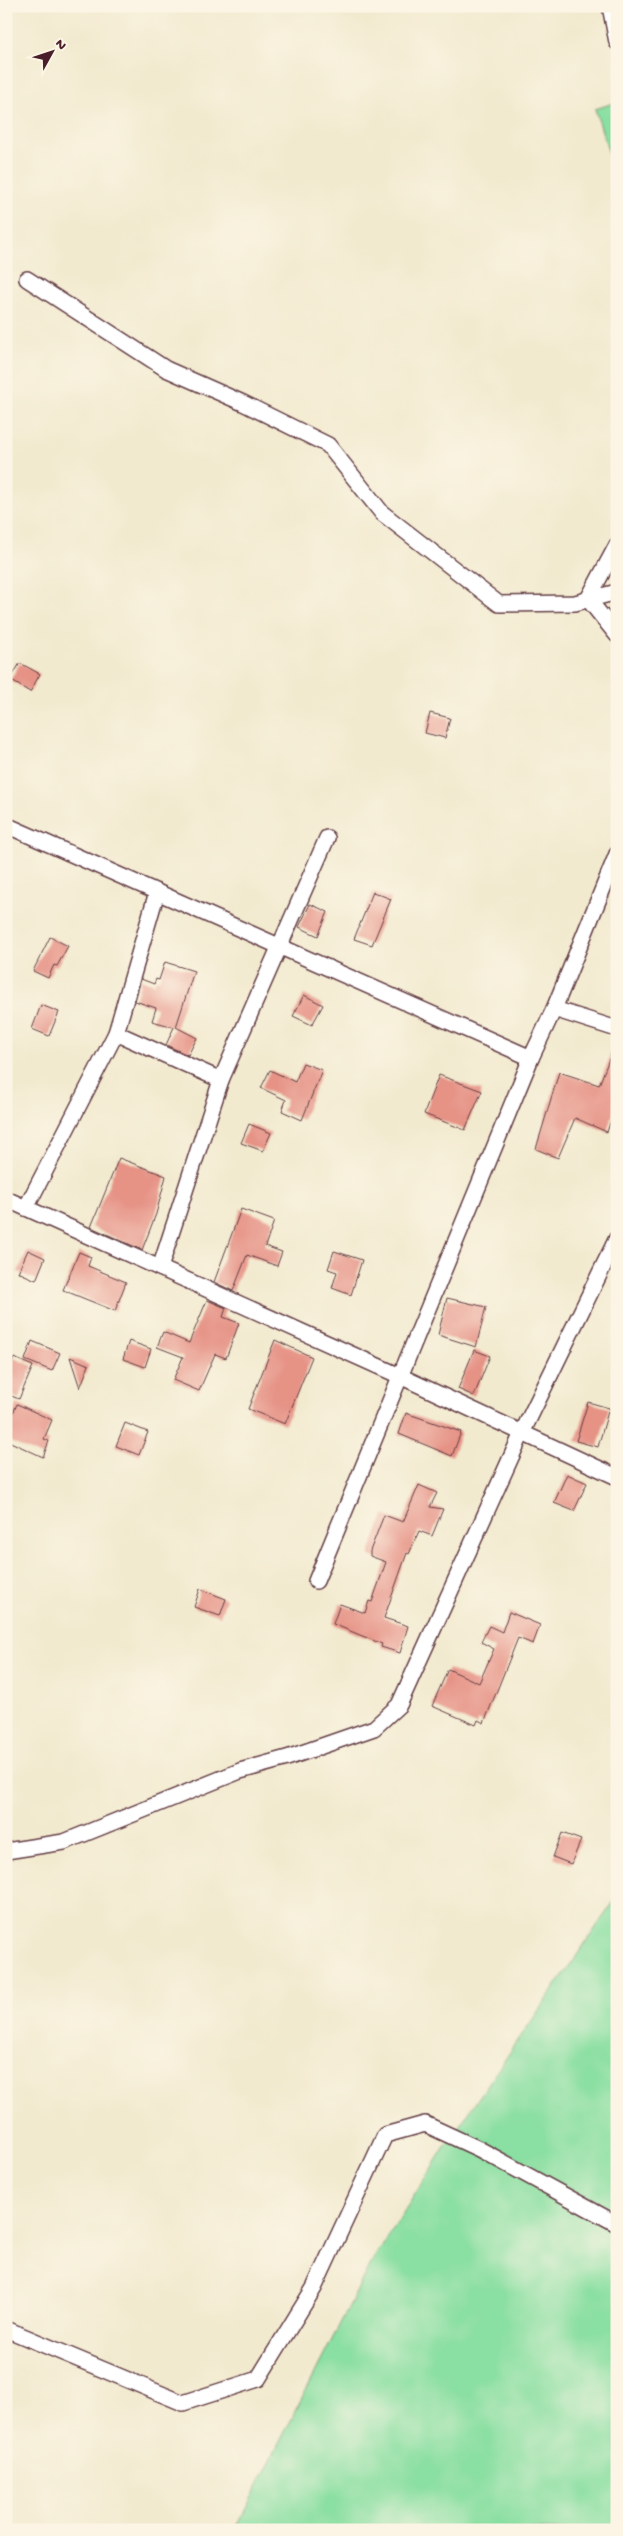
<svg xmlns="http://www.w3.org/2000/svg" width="623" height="2536" font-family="'Gochi Hand',sans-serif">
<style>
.green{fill:#8adfa2;stroke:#6a7f66}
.building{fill:#e69386}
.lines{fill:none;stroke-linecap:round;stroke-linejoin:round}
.street-casing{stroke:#633d44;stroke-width:18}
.street{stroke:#fff;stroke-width:15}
</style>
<rect width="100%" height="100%" fill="#fcf5e5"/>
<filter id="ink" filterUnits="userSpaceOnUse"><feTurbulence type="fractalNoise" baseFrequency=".02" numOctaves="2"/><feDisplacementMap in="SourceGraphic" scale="10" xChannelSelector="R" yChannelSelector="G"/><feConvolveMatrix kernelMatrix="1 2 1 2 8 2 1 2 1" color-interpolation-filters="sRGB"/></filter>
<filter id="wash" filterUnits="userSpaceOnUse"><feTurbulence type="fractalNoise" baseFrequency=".0096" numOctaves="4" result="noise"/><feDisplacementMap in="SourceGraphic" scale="20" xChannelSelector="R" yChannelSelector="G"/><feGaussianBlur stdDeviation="1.12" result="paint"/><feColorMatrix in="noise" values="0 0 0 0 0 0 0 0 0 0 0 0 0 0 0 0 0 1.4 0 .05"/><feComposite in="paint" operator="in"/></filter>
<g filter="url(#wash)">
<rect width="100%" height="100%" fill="#f2eacf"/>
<!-- green -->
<g class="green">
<polygon points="617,102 617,179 595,109"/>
<polygon points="617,1897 617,2530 235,2530 368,2269 444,2148"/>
</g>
<g id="blocks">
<!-- building -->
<g class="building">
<polygon points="20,663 40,674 30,692 10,680"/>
<polygon points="430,713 450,718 445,738 425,733"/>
<polygon points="373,892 391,899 372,945 354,939"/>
<polygon points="310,904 328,912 318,936 299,927"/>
<polygon points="50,937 68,946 57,966 54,965 48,978 33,971"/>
<polygon points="165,962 194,971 176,1027 197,1038 188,1055 166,1045 174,1027 152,1021 156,1008 135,1001 141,979 154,984 156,979 159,980"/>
<polygon points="304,995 323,1005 312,1025 293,1016"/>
<polygon points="41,1005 59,1012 49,1036 32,1029"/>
<polygon points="616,1041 617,1102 607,1132 575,1118 558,1158 536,1149 559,1072 599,1085"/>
<polygon points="303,1063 322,1070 302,1120 282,1111 286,1100 261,1088 270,1070 295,1082"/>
<polygon points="439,1075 482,1091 465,1130 424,1114"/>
<polygon points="249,1124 271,1133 263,1151 241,1143"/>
<polygon points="119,1158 166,1176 156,1214 142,1250 91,1227"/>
<polygon points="241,1209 274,1221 265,1246 282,1252 277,1266 247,1255 233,1291 214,1282"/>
<polygon points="28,1250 45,1258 36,1280 18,1272"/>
<polygon points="334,1251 362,1260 351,1295 332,1288 337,1272 328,1269"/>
<polygon points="79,1252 91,1257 88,1266 126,1282 115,1311 63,1290"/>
<polygon points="447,1298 486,1307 476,1347 438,1335"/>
<polygon points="207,1300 226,1308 223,1317 239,1323 226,1358 215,1354 199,1391 173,1380 183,1357 157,1347 163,1332 189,1343"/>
<polygon points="275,1340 312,1357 285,1424 248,1409"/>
<polygon points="32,1341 60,1353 52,1371 25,1360"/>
<polygon points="129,1341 151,1349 145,1367 123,1359"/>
<polygon points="474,1350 490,1356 474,1396 458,1389"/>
<polygon points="70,1357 89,1365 80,1388"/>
<polygon points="14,1358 33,1366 19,1399 6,1394 6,1377"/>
<polygon points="588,1402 609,1408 598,1447 576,1441"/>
<polygon points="17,1404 52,1420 44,1439 49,1441 43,1457 6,1440 6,1430"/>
<polygon points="406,1413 461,1432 452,1456 399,1434"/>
<polygon points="125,1423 148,1432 139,1455 116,1446"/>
<polygon points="567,1474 587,1483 574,1511 554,1503"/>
<polygon points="419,1485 437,1493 430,1507 443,1509 432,1536 419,1531 409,1554 407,1553 384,1618 408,1626 400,1653 381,1647 382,1644 333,1624 340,1604 365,1613 369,1601 372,1602 386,1562 370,1556 370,1551 384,1515 403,1522"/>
<polygon points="200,1589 226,1599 220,1616 194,1607"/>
<polygon points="509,1612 540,1625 533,1644 518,1638 484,1723 478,1720 476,1725 432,1706 448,1669 479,1683 494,1649 481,1642 489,1626 502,1632"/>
<polygon points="562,1833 581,1840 571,1864 553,1857"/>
</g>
</g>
</g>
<g filter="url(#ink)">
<use href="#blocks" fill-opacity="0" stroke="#633d44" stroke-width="1"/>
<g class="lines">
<defs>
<g id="street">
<polyline points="610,6 617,42"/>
<polyline points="27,279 166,369 243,403 328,445 382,513 499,604 575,603 617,592"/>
<polyline points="617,545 588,599 617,635"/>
<polyline points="6,825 531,1058 554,1009 617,1029"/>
<polyline points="157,892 116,1033 221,1080 327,838"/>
<polyline points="554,1009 617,854"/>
<polyline points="6,1199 400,1376 617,1477"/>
<polyline points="26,1208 116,1033"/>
<polyline points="160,1268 221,1080"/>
<polyline points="316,1581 531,1058"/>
<polyline points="6,1851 64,1842 240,1771 287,1758 374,1728 399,1705 522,1433 617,1238"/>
<polyline points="6,2329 183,2403 258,2379 314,2288 385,2135 425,2124 479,2149 617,2224"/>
</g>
</defs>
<!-- street casing -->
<use href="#street" class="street-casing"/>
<!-- street -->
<use href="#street" class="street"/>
</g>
</g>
<!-- margin -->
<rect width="623" height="2536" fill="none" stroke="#fcf5e5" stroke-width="25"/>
<!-- north arrow -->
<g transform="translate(52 52) rotate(50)" stroke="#fcf5e5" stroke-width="4" paint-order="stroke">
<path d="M0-4L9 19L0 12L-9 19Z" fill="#4a1f2b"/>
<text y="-8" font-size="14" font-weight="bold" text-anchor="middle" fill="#4a1f2b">N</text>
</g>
</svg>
